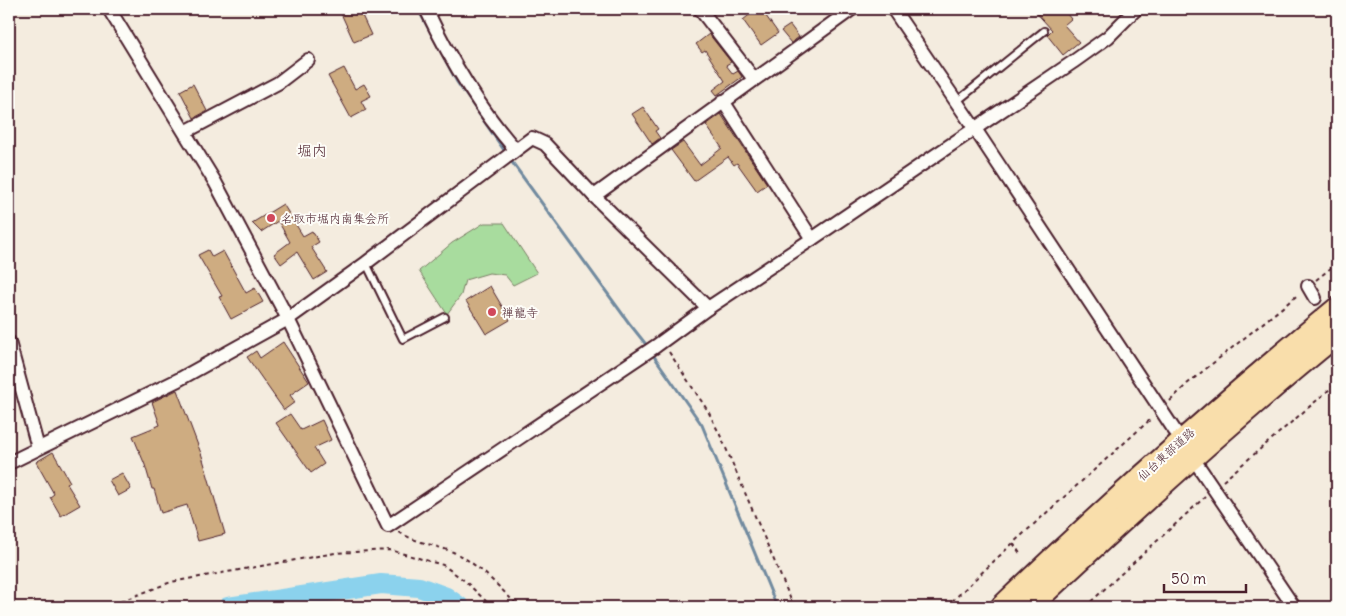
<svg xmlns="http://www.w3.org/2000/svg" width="1346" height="616" font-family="Delius,'Klee One',sans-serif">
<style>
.green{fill:#a8dc9e;stroke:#797e64}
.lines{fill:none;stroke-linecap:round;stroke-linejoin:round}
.stream{stroke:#718a9f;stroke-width:3}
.river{stroke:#8bd2ed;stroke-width:20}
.building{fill:#ceac81;stroke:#4a1f2b}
.service-casing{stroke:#4a1f2b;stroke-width:10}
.minor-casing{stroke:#4a1f2b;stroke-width:16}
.motorway-casing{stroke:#4a1f2b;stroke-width:26}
.path{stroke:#4a1f2b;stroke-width:2;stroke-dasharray:4 4;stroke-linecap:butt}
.service{stroke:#fdfcf7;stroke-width:6}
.minor{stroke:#fdfcf7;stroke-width:12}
.motorway{stroke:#f9deab;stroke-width:22}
.poi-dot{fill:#d1495b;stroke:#fdfcf7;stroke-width:2}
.labels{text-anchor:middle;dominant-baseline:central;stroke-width:4;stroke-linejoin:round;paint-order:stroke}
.poi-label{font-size:12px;fill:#4a1f2b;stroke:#fdfcf7;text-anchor:start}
.street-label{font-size:12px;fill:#4a1f2b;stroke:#fdfcf7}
.quarter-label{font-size:15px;fill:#4a1f2b;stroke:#fdfcf7}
</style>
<rect width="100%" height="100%" fill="#f4ecdf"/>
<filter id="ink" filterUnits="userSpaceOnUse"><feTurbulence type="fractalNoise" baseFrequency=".02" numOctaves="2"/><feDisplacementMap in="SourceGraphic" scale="10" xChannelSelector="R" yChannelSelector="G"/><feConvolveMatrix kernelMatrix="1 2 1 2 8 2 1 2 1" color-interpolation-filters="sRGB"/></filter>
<g filter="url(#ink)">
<!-- green -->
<polygon class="green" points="484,223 504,223 537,273 513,285 505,275 489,273 465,280 461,295 447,314 419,271 452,243"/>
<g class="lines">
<!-- stream -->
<g class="stream">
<polyline points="418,9 457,82 506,153"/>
<polyline points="509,158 629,323 648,347"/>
<polyline points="651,352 702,425 777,607"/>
</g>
<!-- river -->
<polyline class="river" points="228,607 381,584 419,587 446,597 460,607"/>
</g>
<!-- building -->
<g class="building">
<polygon points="339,9 359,9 371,35 354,42"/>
<polygon points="751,9 761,9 778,33 761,45 743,20 753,12"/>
<polygon points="1033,9 1063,9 1071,19 1064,25 1079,42 1063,55 1047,35 1052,30"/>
<polygon points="790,25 799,37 791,43 781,31"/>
<polygon points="709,34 731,62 726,65 733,74 738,71 742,77 717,95 713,90 725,81 705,50 702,52 696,44"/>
<polygon points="344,68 355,89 364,84 371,96 361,101 366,110 351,118 328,76"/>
<polygon points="193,84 207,111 194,118 180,91"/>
<polygon points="643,107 658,129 655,131 660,138 652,144 632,114"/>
<polygon points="721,114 767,184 757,191 737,163 734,165 728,157 694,181 671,150 683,142 700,165 722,148 706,125"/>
<polygon points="283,204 303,236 312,231 319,242 311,247 327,272 314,280 297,252 281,264 274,254 290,242 278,221 261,232 252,223"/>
<polygon points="208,250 212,257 223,251 246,293 255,288 263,302 231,319 219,297 222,296 198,255"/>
<polygon points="490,286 510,320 486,334 466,301"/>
<polygon points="283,342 309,382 290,395 295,402 284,410 247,357 256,351 260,358"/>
<polygon points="177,390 202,456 225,534 198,541 187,505 161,513 154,489 152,489 145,465 133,436 160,425 152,402"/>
<polygon points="290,414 301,430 322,420 331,440 314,448 324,464 311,473 276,423"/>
<polygon points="53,452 70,482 67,484 80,505 61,516 50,497 54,494 36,462"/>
<polygon points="122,473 131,489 118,496 109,480"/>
</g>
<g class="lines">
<defs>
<g id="service">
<polyline points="956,102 1044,31"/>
<polyline points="366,263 403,339 445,317"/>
</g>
<g id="minor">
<polyline points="109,9 215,182 288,319 388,526 656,346 708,308 812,239 1073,62 1108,37 1136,9"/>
<path d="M 426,9 C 450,59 478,107 515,149"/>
<polyline points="700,9 754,79"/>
<polyline points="893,9 975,129 1175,431"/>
<polyline points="723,101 812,239"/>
<polyline points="185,132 278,83 308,60"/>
<polyline points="594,196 852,9"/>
<polyline points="1308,286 1315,298"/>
<polyline points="9,342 38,448"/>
<polyline points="9,463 178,380 288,319 366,263 532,138 545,144 594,196 708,308"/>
<polyline points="1199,467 1294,607"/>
</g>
<g id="motorway">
<path d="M 1002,607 C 1110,503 1222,404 1337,309"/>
<path d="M 1029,607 C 1129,513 1231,420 1337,334"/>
</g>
</defs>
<!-- service casing -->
<use href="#service" class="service-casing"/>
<!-- minor casing -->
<use href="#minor" class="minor-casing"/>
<!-- motorway casing -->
<use href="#motorway" class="motorway-casing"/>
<!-- path -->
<g class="path">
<polyline points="1316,280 1337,263"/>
<polyline points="669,352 708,411 722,439 794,607"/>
<polyline points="1170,401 1187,384 1299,294"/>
<polyline points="1223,481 1337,383"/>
<path d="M 399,532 C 414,542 435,545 453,552 C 479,564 499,587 519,607"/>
<polyline points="1013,543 1021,555"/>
<polyline points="106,607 171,582 335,553 390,550 443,565 465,581 492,607"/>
<polyline points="946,607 1013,543 1152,418"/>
<polyline points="1085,607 1205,497"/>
</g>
<!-- service -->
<use href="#service" class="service"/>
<!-- minor -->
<use href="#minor" class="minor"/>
<!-- motorway -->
<use href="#motorway" class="motorway"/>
</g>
</g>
<!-- markers -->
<g class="poi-dot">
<circle cx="271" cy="218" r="5"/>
<circle cx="492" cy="312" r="5"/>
</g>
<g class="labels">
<!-- poi labels -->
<g class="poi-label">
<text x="281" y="218">名取市堀内南集会所</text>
<text x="502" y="312">禅龍寺</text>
</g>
<!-- street labels -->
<g class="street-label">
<text transform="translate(1166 454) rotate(-42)">仙台東部道路</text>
</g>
<!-- quarter labels -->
<g class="quarter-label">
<text x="312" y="150">堀内</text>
</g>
</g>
<!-- margin -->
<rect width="1346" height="616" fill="none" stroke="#fdfcf7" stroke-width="30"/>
<rect x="15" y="15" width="1316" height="586" fill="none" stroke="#4a1f2b" stroke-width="2" filter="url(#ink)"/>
<!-- scale -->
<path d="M1164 584v8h82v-8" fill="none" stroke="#4a1f2b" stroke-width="2.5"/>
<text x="1171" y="584" font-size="15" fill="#4a1f2b" stroke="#fdfcf7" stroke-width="4" paint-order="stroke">50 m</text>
</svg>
